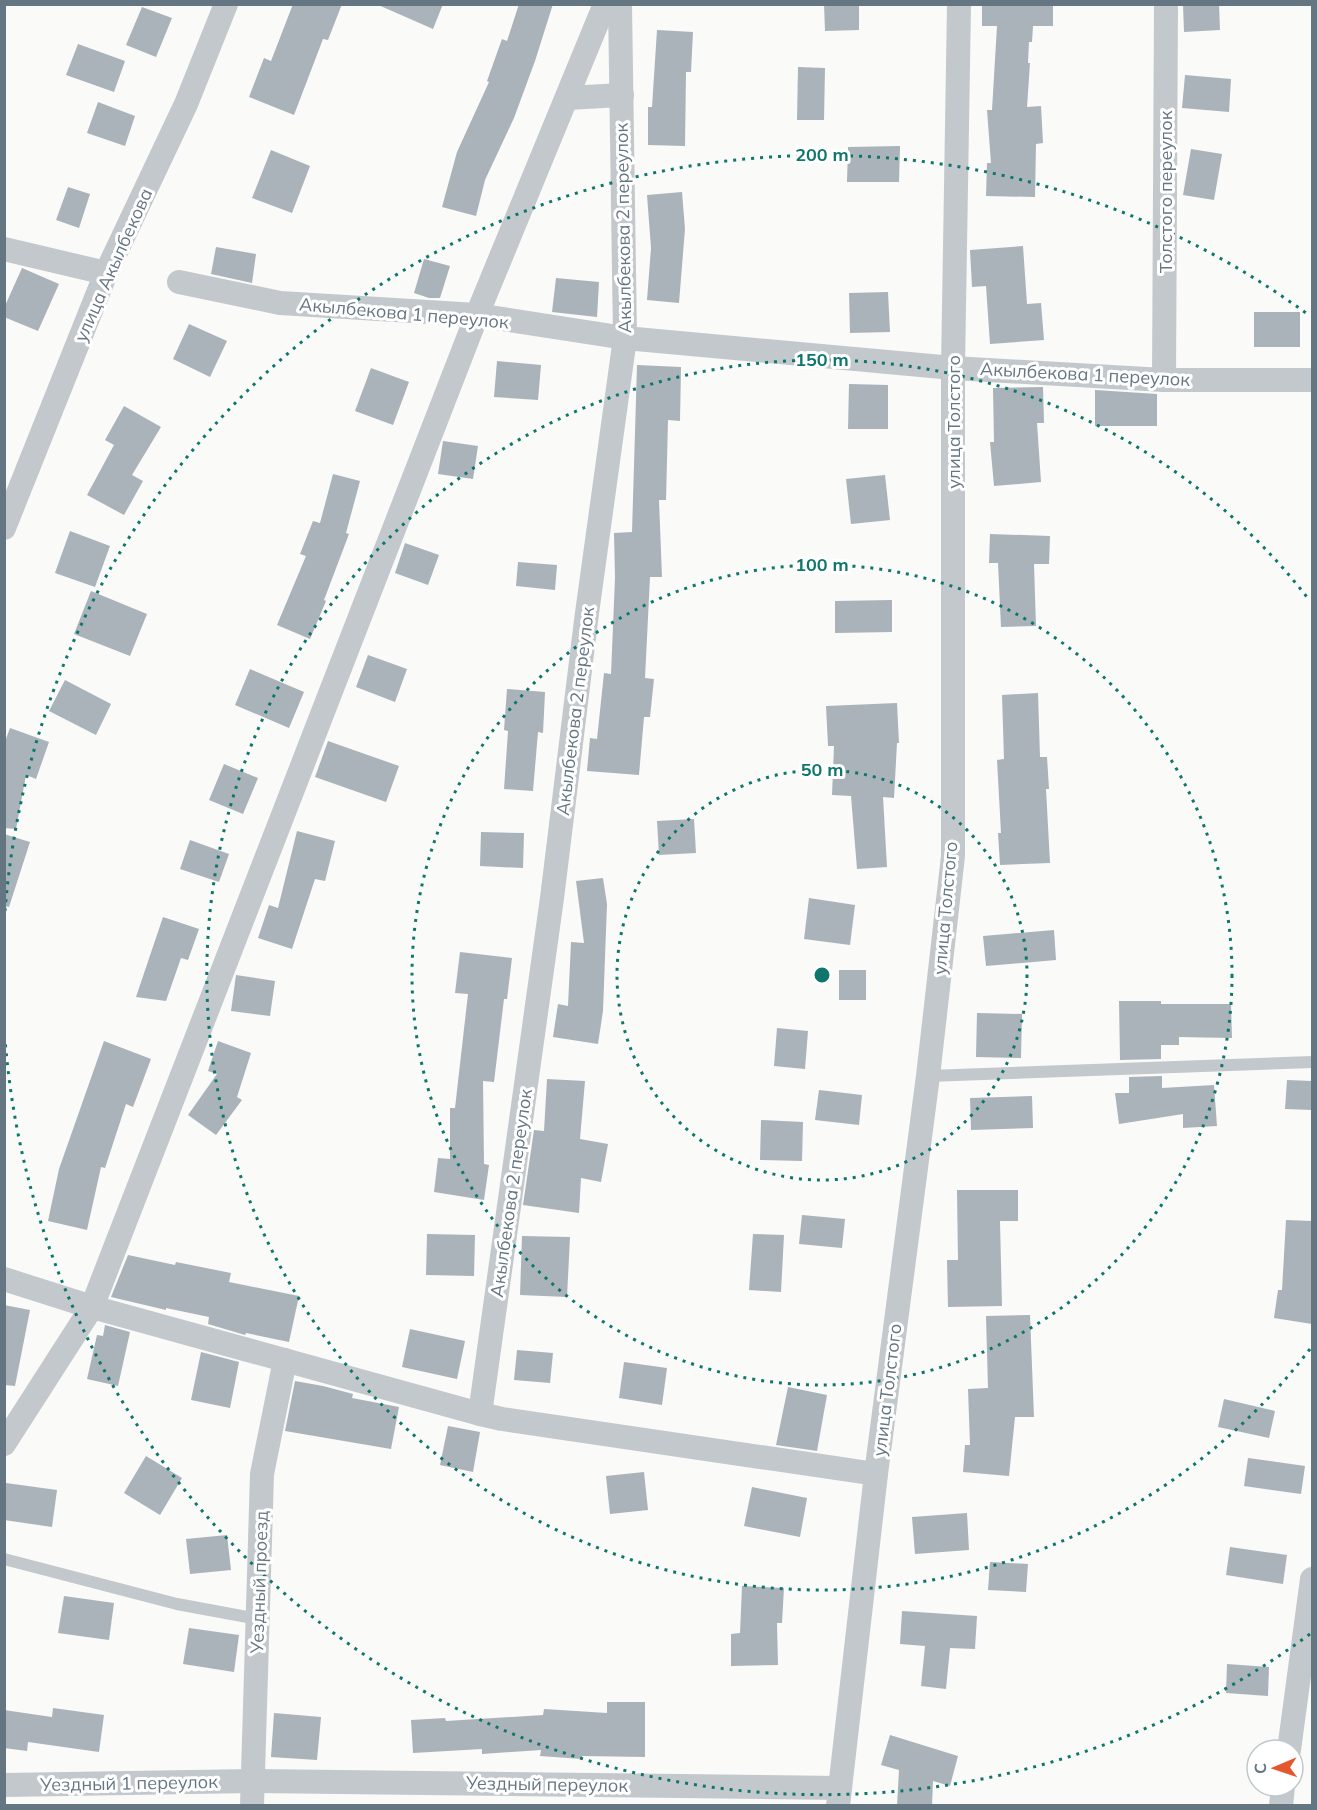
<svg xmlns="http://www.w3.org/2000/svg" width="1317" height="1810" font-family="Mulish,sans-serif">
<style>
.building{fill:#aab3b9}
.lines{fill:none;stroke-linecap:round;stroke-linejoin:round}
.service{stroke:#c3c8cc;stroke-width:12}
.minor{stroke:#c3c8cc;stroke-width:24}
.ring{fill:none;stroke:#0f766e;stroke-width:3;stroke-dasharray:3 6}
.labels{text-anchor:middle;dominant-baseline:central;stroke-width:6;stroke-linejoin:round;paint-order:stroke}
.street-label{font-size:18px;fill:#657683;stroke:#fff}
.centre{fill:#0f766e;stroke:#fff;stroke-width:3}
.ring-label{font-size:18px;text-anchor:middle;font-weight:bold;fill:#0f766e;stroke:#fff;stroke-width:6;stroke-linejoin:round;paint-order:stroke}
</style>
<rect width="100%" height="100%" fill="#fafaf8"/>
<!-- building -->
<g class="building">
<polygon points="293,4 342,4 328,40 323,39 294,115 249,97 264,58 271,61"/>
<polygon points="376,4 443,4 433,29"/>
<polygon points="519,4 553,4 535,61 514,118 485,180 476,216 442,207 457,152 489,82 487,81 502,39 507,41"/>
<polygon points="824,4 859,4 859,30 825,31"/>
<polygon points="982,4 1053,4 1053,26 1033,26 1032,42 1029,42 1028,63 1030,63 1027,107 1041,106 1043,143 1036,144 1035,197 986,196 987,163 991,163 987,110 992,110 997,26 982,26"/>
<polygon points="1183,4 1219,4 1220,30 1184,32"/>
<polygon points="142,7 172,18 156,57 126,45"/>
<polygon points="657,30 693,32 691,72 686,72 685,146 648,145 648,107 652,107"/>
<polygon points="78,44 125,61 114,92 66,75"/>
<polygon points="798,67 825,68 824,120 797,120"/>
<polygon points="1185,75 1231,79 1229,112 1182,108"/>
<polygon points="98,102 135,116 125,146 87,133"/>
<polygon points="900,146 899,182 847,182 848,147"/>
<polygon points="1191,149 1222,154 1214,200 1183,195"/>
<polygon points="271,150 310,166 292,213 252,198"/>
<polygon points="68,187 90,194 79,228 56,220"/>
<polygon points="682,192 685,229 679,303 647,300 651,248 647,195"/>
<polygon points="1023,246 1027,304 1041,303 1044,340 990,344 986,286 972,287 970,250"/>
<polygon points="216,247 256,254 252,283 211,274"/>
<polygon points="424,259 450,266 440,298 429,298 414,293"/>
<polygon points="22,268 59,284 38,331 4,317 4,308"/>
<polygon points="556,278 599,282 597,317 552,312"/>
<polygon points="888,292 890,332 850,333 849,293"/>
<rect x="1254" y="312" width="46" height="35"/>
<polygon points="189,324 227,341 210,377 173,359"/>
<polygon points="497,361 541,365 538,400 494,397"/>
<polygon points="637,365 681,367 680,421 668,420 666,500 659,500 662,577 650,577 645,678 654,679 650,717 644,717 639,775 587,771 590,738 597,739 604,673 611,674 615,578 614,533 632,532"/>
<polygon points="371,368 409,382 393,425 355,411"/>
<polygon points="849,384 888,385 888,429 848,429"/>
<polygon points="1043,387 1044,423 1037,423 1041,482 994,486 990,442 994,442 993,388"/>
<polygon points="1095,390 1157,394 1157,426 1095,426"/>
<polygon points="124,406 161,427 132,475 143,481 124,515 87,495 114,445 105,440"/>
<polygon points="443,441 478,446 473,479 438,474"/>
<polygon points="333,474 360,481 346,533 349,534 324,600 326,601 310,639 277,625 306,556 300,554 313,521 320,523"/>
<polygon points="885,475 890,520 851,524 846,479"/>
<polygon points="70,531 110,546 95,587 55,573"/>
<polygon points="990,534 1050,536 1049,564 1034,564 1036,626 1001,627 998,563 989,563"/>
<polygon points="405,543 439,555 428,585 395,573"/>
<polygon points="518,562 557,565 555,590 516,586"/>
<polygon points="91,591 147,614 130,656 74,634"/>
<polygon points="892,600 892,632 835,633 835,601"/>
<polygon points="368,655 407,669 395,702 356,687"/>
<polygon points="250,669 304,692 289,728 235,705"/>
<polygon points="65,680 111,704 96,735 49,711"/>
<polygon points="507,689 545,692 543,733 538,732 533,791 504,789 508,731 504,730"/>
<polygon points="1038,693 1040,757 1047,757 1049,789 1046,789 1050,863 1000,865 998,833 1001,833 997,760 1004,759 1002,695"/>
<polygon points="897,703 899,743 897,743 894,798 883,797 887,867 857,869 851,796 832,795 834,746 828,746 826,706"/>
<polygon points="10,728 49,742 36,779 26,775 16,829 4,828 4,744"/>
<polygon points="328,741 399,766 386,802 315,777"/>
<polygon points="224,764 258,778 243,814 209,800"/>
<polygon points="694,819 696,853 659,855 657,821"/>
<polygon points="297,831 335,841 325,881 315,879 292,949 258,938 269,905 278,908"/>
<polygon points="481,832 524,833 523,868 480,866"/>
<polygon points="4,834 30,842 9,907 4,906"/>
<polygon points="190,840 229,854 219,882 180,869"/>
<polygon points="603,878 607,904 603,1011 598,1044 553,1037 558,1004 568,1006 571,942 584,943 576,881"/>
<polygon points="809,898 855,905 850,945 804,939"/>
<polygon points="163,917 199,929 188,960 181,958 166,1001 136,997"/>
<polygon points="1054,930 1056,960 986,966 983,936"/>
<polygon points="460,952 512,958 507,999 504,999 494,1082 483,1081 484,1164 489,1165 484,1200 434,1192 438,1158 450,1159 450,1108 455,1108 468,994 455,993"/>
<rect x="839" y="970" width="27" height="30"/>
<polygon points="236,975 275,981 270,1016 231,1011"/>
<polygon points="1119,1001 1161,1001 1161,1004 1231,1004 1232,1038 1179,1037 1179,1045 1161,1045 1161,1059 1120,1060"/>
<polygon points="977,1013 1022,1014 1021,1058 976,1057"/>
<polygon points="777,1028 808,1031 805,1069 774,1066"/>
<polygon points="104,1041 151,1059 133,1107 126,1104 105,1168 101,1167 87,1230 48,1221 59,1169"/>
<polygon points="218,1041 251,1053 237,1097 242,1100 216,1135 188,1115 217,1074 208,1071"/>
<polygon points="1162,1076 1162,1088 1214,1085 1217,1126 1183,1128 1183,1114 1119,1124 1115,1093 1129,1093 1129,1077"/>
<polygon points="547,1079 585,1081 580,1139 608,1144 601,1182 581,1178 579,1213 523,1205 534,1130 544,1131"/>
<polygon points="1287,1080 1312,1081 1312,1110 1285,1109"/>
<polygon points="819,1090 862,1095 859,1125 815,1120"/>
<polygon points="1032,1096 1033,1128 971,1130 970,1098"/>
<polygon points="761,1120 803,1122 802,1161 760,1160"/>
<polygon points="957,1190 1018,1190 1018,1221 1000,1221 1002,1306 948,1307 947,1260 958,1260"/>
<polygon points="802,1215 845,1219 842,1248 799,1244"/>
<polygon points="1286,1220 1312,1221 1312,1324 1274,1318 1278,1290 1282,1290"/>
<polygon points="427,1234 475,1235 474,1276 426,1275"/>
<polygon points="753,1234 784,1235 781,1292 749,1290"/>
<polygon points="522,1236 570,1237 567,1297 520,1295"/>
<polygon points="128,1255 175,1265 176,1262 231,1273 229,1282 299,1296 289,1342 246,1333 245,1335 208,1324 209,1317 166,1308 166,1310 111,1297"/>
<polygon points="4,1305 30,1310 15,1386 4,1385"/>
<polygon points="1030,1315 1034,1417 1015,1417 1009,1476 963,1472 965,1445 970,1445 968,1389 988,1388 986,1316"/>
<polygon points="105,1325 130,1332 118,1386 87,1379 97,1335 103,1336"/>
<polygon points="410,1329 465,1341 457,1379 402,1367"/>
<polygon points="517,1350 553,1353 550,1383 514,1380"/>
<polygon points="201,1352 239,1362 230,1408 191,1400"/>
<polygon points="624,1362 667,1368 662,1405 619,1398"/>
<polygon points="295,1381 323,1386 353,1394 352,1398 399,1407 391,1449 285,1431"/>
<polygon points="788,1387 827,1395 817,1451 776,1445"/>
<polygon points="1224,1399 1275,1411 1269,1438 1218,1427"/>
<polygon points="448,1426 480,1432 473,1472 440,1465"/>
<polygon points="146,1456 182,1478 160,1515 124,1493"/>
<polygon points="1248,1458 1305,1466 1301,1494 1244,1486"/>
<polygon points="644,1472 648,1510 610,1514 606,1476"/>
<polygon points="6,1483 57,1490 52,1527 4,1520"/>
<polygon points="752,1487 807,1498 800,1537 744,1526"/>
<polygon points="967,1513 969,1550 915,1554 912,1517"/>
<polygon points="227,1535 231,1570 190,1574 186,1539"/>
<polygon points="1230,1547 1287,1555 1283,1584 1226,1575"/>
<polygon points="990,1562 1028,1564 1026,1592 988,1590"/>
<polygon points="742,1586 784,1588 782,1623 777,1623 778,1665 731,1666 731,1634 740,1633"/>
<polygon points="64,1596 114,1603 109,1640 58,1633"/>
<polygon points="902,1611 977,1616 975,1649 950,1648 946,1689 921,1686 925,1646 900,1644"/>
<polygon points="189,1628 239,1635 234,1672 183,1664"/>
<polygon points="1227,1664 1269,1667 1268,1696 1226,1693"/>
<polygon points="607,1702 645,1702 645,1757 582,1756 582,1759 540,1756 541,1750 482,1754 482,1749 413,1753 411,1720 445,1718 446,1721 543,1715 544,1709 607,1713"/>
<polygon points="53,1708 104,1715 99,1752 28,1742 27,1751 4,1748 4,1710 52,1717"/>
<polygon points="274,1713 321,1717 317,1760 271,1757"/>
<polygon points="890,1735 958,1756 950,1786 933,1781 932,1806 897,1806 899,1770 881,1765"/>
</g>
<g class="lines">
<!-- service -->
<g class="service">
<polyline points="928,1076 1312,1062"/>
<polyline points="4,1559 177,1604 258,1619"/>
</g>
<!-- minor -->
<g class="minor">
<polyline points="567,98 622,95"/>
<polyline points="4,249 106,273"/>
<polyline points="179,282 280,303 477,315 625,338 953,368 1164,380 1312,380"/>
<polyline points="1164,380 1166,4"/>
<polyline points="4,528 106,273 186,104 226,4"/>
<polyline points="4,1279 92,1307 480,1414 502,1419 876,1474"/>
<polyline points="480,1414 552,898 587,613 625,338 620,4"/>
<polyline points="4,1444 92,1307 477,315 605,4"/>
<polyline points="1289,1750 1312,1579"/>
<polyline points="4,1785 253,1781 840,1788"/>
<polyline points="252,1806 262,1474 285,1360"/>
<polyline points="838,1806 876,1474 928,1076 953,856 953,368 959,4"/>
<polyline points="1281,1806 1283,1786"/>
</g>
</g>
<!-- distance rings -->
<g class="ring">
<circle cx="822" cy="975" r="205"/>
<circle cx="822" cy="975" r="410"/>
<path d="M1310 1349A615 615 0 1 1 1310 601"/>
<path d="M1310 1634A820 820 0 0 1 5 1039M5 911A820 820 0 0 1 1310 316"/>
</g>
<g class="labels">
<!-- street labels -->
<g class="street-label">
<text transform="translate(1165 192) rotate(-90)">Толстого переулок</text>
<text transform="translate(623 228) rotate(-91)">Акылбекова 2 переулок</text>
<text transform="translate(113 265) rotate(-66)">улица Акылбекова</text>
<text transform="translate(404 313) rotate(5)">Акылбекова 1 переулок</text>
<text transform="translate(1085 374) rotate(3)">Акылбекова 1 переулок</text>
<text transform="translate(953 422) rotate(-90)">улица Толстого</text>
<text transform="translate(575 711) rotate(-83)">Акылбекова 2 переулок</text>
<text transform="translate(945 908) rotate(-85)">улица Толстого</text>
<text transform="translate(511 1193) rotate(-82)">Акылбекова 2 переулок</text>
<text transform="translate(887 1390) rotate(-83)">улица Толстого</text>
<text transform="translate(259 1582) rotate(-88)">Уездный проезд</text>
<text transform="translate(129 1783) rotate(-1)">Уездный 1 переулок</text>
<text transform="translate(547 1784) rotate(1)">Уездный переулок</text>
</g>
</g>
<circle cx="822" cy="975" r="9" class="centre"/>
<g class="ring-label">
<text x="822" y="161">200 m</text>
<text x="822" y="366">150 m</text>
<text x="822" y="571">100 m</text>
<text x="822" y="776">50 m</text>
</g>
<!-- border -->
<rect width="1317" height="1810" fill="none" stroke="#657683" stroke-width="12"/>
<!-- north arrow -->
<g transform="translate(1275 1768) rotate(268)"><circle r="28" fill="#ffffff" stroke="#c1c8cd" stroke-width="1.5"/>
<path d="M0-4.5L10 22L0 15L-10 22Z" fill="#e4572e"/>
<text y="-9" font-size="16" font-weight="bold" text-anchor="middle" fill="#657683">С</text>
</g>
</svg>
